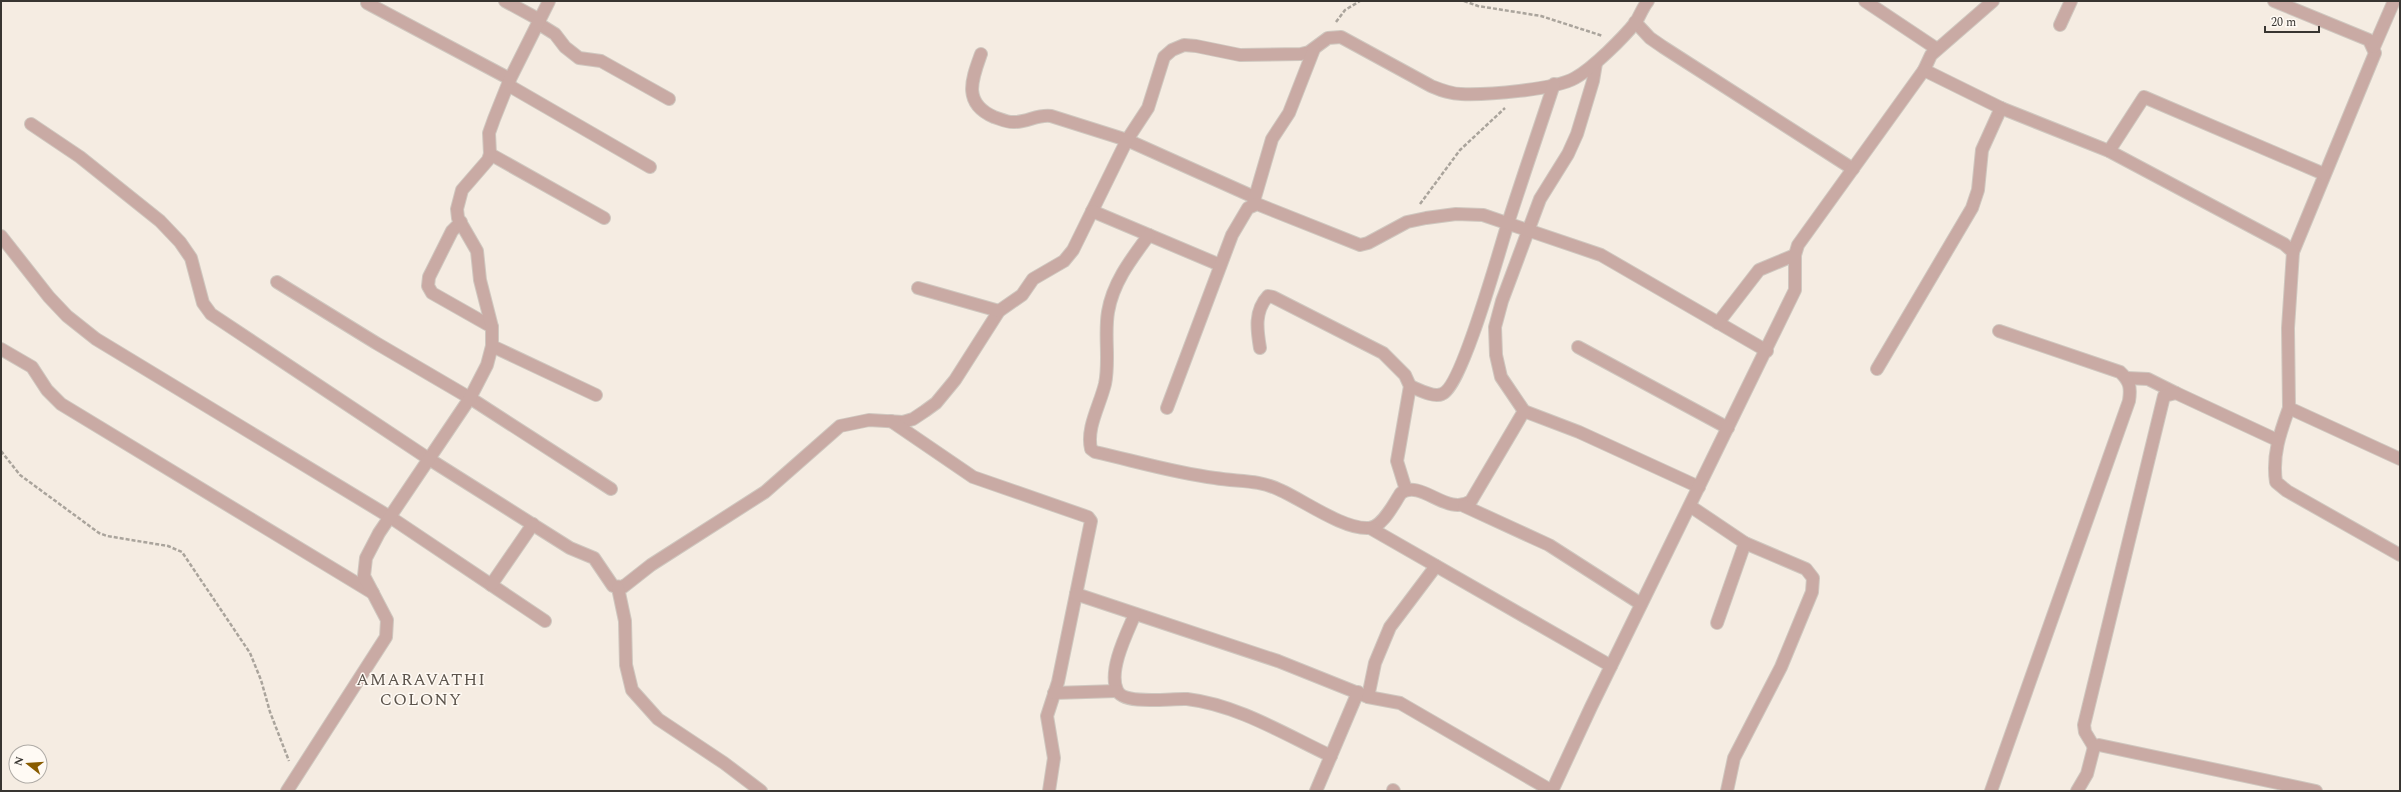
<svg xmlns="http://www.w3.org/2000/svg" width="2401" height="792" font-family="Spectral,serif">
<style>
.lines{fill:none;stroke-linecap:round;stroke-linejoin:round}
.minor-casing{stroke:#cfc7bf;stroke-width:14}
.path{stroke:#aaa49c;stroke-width:2.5;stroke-dasharray:4 2;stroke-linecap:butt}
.minor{stroke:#c9aaa4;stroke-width:12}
.labels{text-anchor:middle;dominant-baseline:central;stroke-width:3;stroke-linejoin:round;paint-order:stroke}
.neighbourhood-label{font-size:17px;letter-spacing:1px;fill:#5c544c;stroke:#fffaf4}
</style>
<rect width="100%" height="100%" fill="#f5ece2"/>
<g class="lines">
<defs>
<g id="minor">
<polyline points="505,1 540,20"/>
<polyline points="1865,1 1937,49"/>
<polyline points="2274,1 2369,40 2375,53 2293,252"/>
<polyline points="367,3 510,79"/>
<polyline points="1635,22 1650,38 1663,47 1853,169"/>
<polyline points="539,24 555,34 565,47 579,58 601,61 669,99"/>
<polyline points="2060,25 2071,1"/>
<polyline points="2374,47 2394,1"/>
<path d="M 981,54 C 972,79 962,103 994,117 C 1001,119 1007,123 1015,122 C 1028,122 1038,114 1051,116 L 1127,140 L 1254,197"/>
<polyline points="1596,63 1593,81 1577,134 1568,154 1540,199 1502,301 1495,327 1496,355 1501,377 1524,411 1579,432 1699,487"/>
<polyline points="1924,70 1931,55 1993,1"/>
<polyline points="508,85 650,167"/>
<path d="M 31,124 L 80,157 L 160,221 L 180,242 L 191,258 L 203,303 L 211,314 L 429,459 L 570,548 L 594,558 L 613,586 L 623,587 L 651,565 L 765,492 L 840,426 L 869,420 L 903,422 L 913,419 L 925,411 L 936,403 L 955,380 L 999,311 L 1022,295 L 1033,279 L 1064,261 L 1073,250 L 1127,140 L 1148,108 L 1164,57 L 1172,50 L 1184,45 L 1196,46 L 1240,55 L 1301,54 L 1309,52 L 1328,38 L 1341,37 L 1431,86 C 1441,90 1450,94 1461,94 C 1486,95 1554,90 1575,78 C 1593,68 1623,38 1636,22 C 1640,15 1643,7 1648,1"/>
<polyline points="2109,151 2144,97 2324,174"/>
<polyline points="490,154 604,218"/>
<polyline points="1253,204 1272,139 1289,113 1314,49"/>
<polyline points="1092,211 1220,265"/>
<polyline points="461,222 452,231 429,277 428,286 432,293 492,327"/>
<path d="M 1149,235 C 1132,258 1113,282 1108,312 C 1104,336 1110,360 1105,384 C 1100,405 1086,428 1091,449 L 1095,452 C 1135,461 1175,473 1215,478 C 1239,482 1257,479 1280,490 C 1303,500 1344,530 1369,528 C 1383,527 1394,503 1401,493 C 1422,479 1447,517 1471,501 L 1524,411"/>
<polyline points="1,236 49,297 67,316 96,339 390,517 545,621"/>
<polyline points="277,282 376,343 470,398 611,489"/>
<polyline points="918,288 999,311"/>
<polyline points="1718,323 1759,270 1795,255"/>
<polyline points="492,346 596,395"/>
<polyline points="1578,347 1728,428"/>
<path d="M 1260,348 C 1257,330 1254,311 1268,296 L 1273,297 L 1383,353 L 1405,375 L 1410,386 L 1397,461 L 1406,490"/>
<polyline points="1,349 32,367 47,390 61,404 373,593"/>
<polyline points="1877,369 1972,208 1978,190 1982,150 2001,108"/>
<polyline points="2127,378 2148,379 2176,393"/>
<path d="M 1410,386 C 1418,389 1433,398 1442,394 C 1462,387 1500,248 1508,223 C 1523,176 1539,130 1554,84"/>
<polyline points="1167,408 1232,235 1248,208 1257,204 1360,245 1368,243 1407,222 1426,218 1456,214 1483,215 1601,255 1767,351"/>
<path d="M 2289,408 C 2280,433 2272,455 2276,482 L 2287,491 L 2400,555"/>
<polyline points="891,421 973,477 1088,517 1091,521 1058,682 1047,716 1054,758 1049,791"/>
<polyline points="1464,506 1549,545 1641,604"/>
<polyline points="1690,506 1745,543 1806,569 1813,578 1812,592 1781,667 1734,758 1727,791"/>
<polyline points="1370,528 1611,666"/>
<polyline points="491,585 533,524"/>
<polyline points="618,588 625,621 626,665 632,690 658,719 724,763 761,791"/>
<polyline points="1076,594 1278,661 1368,697 1400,703 1552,791"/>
<path d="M 1135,614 C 1127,633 1108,670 1117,690 C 1123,706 1172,698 1187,699 C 1238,705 1286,735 1331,756"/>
<polyline points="1717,623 1745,543"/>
<polyline points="1054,693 1117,691"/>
<polyline points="1368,697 1375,663 1390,627 1436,566"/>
<polyline points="2094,747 2085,732 2084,725 2164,396 2176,393 2277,440"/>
<polyline points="1393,790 1394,791"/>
<polyline points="287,791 386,637 387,620 364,576 366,558 379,533 470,398 487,365 492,346 492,327 480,280 477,251 458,218 457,209 462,190 488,160 490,154 489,133 494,119 510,79 549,1"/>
<polyline points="1316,791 1358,692"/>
<polyline points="1552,791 1591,707 1795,290 1795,255 1798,245 1924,70 2001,108 2109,151 2284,244 2293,252 2288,328 2289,408 2400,459"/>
<path d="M 1991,791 L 2129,401 C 2131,388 2130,381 2120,372 L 1999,331"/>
<polyline points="2077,791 2087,774 2094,747 2099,745 2316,791"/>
</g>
</defs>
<!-- minor casing -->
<use href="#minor" class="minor-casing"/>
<!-- path -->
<g class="path">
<polyline points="1464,1 1478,6 1541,16 1603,36"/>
<polyline points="1336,22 1345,10 1360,1"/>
<polyline points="1420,204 1460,150 1505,108"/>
<polyline points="1,451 20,475 99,533 107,536 168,546 182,552 250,653 261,680 270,712 289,761"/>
</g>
<!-- minor -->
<use href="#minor" class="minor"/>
</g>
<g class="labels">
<!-- neighbourhood labels -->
<g class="neighbourhood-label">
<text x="421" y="680">AMARAVATHI<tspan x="421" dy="20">COLONY</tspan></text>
</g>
</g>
<!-- border -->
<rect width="2401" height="792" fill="none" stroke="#383531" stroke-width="4"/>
<!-- north arrow -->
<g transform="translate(28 764) rotate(287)"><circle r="19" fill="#fffaf4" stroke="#afaba6"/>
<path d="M0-3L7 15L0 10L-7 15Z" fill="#895c00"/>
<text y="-6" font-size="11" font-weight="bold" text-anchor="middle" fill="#383531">N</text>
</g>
<!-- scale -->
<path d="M2265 26v6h54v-6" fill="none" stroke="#383531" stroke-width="2"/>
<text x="2271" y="26" font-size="12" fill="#383531" stroke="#fffaf4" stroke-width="3" paint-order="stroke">20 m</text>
</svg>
